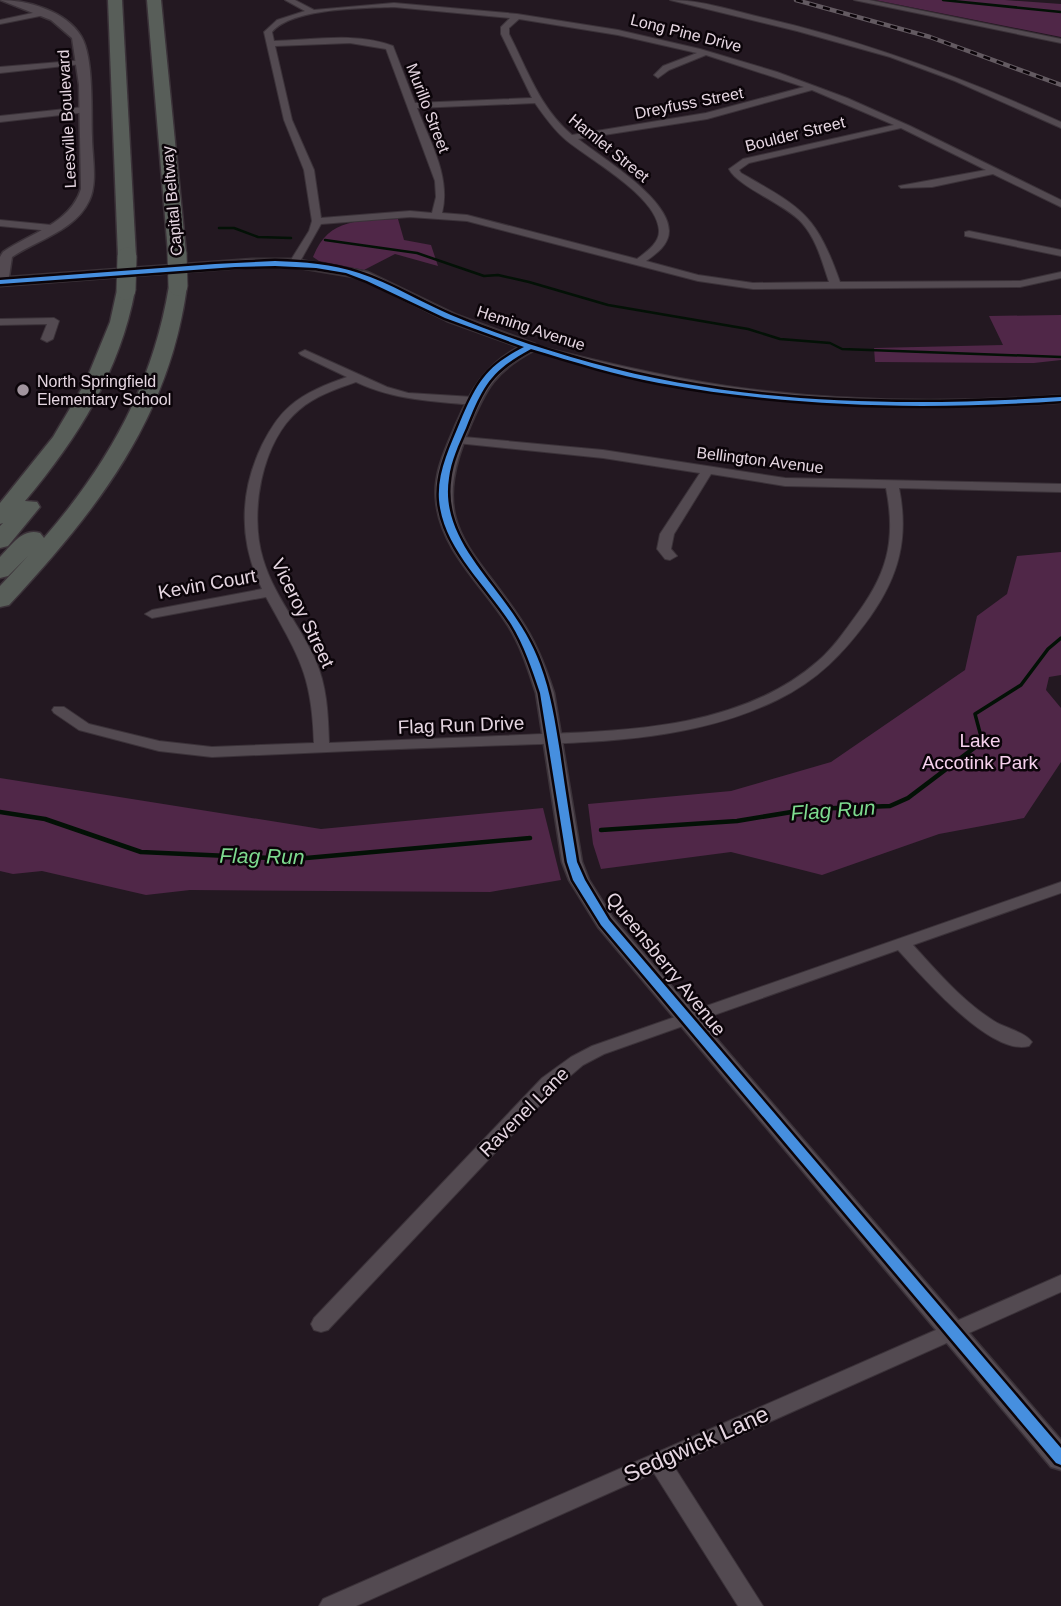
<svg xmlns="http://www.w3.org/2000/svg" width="1061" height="1606" font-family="Helvetica,sans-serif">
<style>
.green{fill:#502748}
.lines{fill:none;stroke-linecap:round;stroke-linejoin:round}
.stream-far2{stroke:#031106;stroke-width:2.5}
.stream-far1{stroke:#031106;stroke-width:3.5}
.stream{stroke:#031106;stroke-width:4.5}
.minor-casing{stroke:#3b3239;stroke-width:2}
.tertiary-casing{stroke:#3b3239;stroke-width:3}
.motorway-casing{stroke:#3b3239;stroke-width:3}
.minor{fill:#534a51;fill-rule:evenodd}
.tertiary{fill:#534a51;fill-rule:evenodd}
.motorway{fill:#585e59;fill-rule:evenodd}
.rail-casing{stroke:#635a61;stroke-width:4.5}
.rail{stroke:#0b0409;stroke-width:2.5;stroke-dasharray:7;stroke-linecap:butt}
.motorway-bridge-casing{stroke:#3b3239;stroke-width:21;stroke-linecap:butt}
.motorway-bridge{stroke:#585e59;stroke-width:19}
.cycleway-casing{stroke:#0b0409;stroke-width:5}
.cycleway{fill:#468fdf;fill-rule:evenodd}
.poi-dot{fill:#a1949e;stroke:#0b0409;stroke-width:2.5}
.labels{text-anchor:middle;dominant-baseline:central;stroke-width:5;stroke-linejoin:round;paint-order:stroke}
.far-street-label{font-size:16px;fill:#e5d6e1;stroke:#0b0409}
.far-poi-label{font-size:16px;fill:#e5d6e1;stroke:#0b0409;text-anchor:start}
.street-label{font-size:19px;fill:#e5d6e1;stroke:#0b0409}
.park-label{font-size:19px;fill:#f6d1ed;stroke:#0b0409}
.water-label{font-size:21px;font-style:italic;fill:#7dda8e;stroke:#0b0409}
.near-street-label{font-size:23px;fill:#e5d6e1;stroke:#0b0409}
</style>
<rect width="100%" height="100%" fill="#231821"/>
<!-- green -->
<g class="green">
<polygon points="875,0 1005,0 1061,4 1061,37"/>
<path d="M 398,219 L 404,240 L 431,245 L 438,266 L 395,254 L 364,270 L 319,261 L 313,257 C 329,217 359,221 398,219 Z"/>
<polygon points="1061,315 1061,360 1034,363 875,362 874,348 1003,345 989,316"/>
<polygon points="1061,552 1061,675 1049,677 1046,690 1061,708 1061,762 1024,818 939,834 822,875 731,852 601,869 593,844 588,804 731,791 831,762 965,670 977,616 1007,594 1017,556"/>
<polygon points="0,778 321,829 543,808 561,880 490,892 190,890 146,895 42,871 13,874 0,871"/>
</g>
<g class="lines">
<!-- stream-far2 -->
<g class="stream-far2">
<polyline points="943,0 1061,12"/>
<polyline points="219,228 234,228 258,237 291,238"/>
<polyline points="325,240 417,253 484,276 498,275 529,282 608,305 748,329 780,339 830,343 842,349 1061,357"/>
</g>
<!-- stream-far1 -->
<polyline class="stream-far1" points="983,744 975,714 1021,685 1048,649 1061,638"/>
<!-- stream -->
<g class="stream">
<polyline points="0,812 45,819 141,852 295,859 530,838"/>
<polyline points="601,830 737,821 810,809 890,806 908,798 982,742"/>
</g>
<defs>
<g id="minor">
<path d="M 285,0 L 295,0 L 314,10 L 394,3 L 517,14 L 618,30 L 700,49 L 777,72 L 847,98 L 910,126 L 1061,200 L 1061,207 L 993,174 L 932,187 L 901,188 L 899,186 L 986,170 L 901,128 L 749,163 L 739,170 L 741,173 C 802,208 816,214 840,282 L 1020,281 L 1061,272 L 1061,278 L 1020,287 L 753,289 L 698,281 L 467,221 L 410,217 L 321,224 L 298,265 L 290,265 L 289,263 L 309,231 L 312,221 L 304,170 L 284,120 L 264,32 L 277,20 L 305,11 ZM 394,7 L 510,18 L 501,27 L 501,34 L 532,98 L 415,103 L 393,46 C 356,32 313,40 274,41 L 272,32 C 292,8 363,8 394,7 ZM 519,19 L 618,35 L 697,53 L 663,66 L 654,75 L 658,78 L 669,70 L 706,55 L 804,87 L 706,113 L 572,135 C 540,108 528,71 509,34 L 509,28 ZM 350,43 L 386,49 L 435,181 L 436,197 L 432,213 L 410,211 L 321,218 L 314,170 L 292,120 L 275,46 ZM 812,90 L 894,125 L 743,159 L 729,169 C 738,187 785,204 802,223 C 817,240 822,262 829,282 L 753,283 L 698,275 L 646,261 C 656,254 669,245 669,231 C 669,198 602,158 578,139 L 707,119 ZM 535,103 C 544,116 555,131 566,140 C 590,160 657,196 659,230 C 660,243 646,252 637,259 L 467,215 L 442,213 C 451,177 430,142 417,108 Z"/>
<path d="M 670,0 C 702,0 734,11 764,18 C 868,42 964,78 1061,122 L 1061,128 L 955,81 L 890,57 L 797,31 Z"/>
<polygon points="854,0 869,0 1061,39 1061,43"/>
<polygon points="42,11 45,15 0,24 0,20"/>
<polygon points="85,60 86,62 82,64 0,73 0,67"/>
<polygon points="84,107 87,108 87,112 0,122 0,116"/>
<polygon points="0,220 51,225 56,228 51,231 0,226"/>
<polygon points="969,231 1061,250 1061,256 965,236 965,232"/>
<polygon points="0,319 54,318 59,321 53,339 47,342 41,339 47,324 0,325"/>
<path d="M 530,344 C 595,360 660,376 727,386 C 838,402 949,403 1061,395 L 1061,403 C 870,415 711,398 526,349 L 526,345 Z"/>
<path d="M 305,350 L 387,387 L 408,393 L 473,397 L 479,401 L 473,405 C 432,401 394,400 356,382 C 336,389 315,396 299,410 C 261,442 249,514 263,559 C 274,596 299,624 315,659 C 327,686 328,713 329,743 C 393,740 457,738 520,735 C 620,731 738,731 818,661 C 831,650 842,635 852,621 C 886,577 897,543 886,488 L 785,486 L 711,474 L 674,534 L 671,549 L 677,556 L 670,560 L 665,559 L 657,549 L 660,534 L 700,473 L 603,458 L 457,443 L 451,439 L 453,436 L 603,450 L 785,478 L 1061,484 L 1061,492 L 899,488 C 909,538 899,576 870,617 C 844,653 817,681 777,700 C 685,745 580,742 481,746 C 391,749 302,753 212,757 L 159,751 L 79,730 L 54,713 L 52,710 L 54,707 L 64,707 L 89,724 L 159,741 L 212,747 L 314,743 C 312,673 298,656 266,597 L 152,618 L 145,614 L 152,610 L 262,589 C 239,542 239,493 262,445 C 269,431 278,416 290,406 C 306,392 327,384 347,377 L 301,355 L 299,353 Z"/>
<path d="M 1061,882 L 1061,893 L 913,945 C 938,972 962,1001 994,1021 C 1005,1028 1025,1032 1032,1042 L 1029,1046 C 991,1057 922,976 898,950 L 604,1054 L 583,1065 L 556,1088 L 328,1330 L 321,1332 L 314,1330 L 311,1324 L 314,1318 L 542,1078 L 571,1057 L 592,1046 Z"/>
<polygon points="1061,1275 1061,1292 673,1465 763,1606 738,1606 654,1473 356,1606 319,1606 323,1599"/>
</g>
<path id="tertiary" d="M 0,0 C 27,0 66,11 81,36 C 94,57 91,111 92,137 C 92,156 98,183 89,201 C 76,230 37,240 12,257 L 9,277 L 252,259 L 294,259 L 368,272 L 457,315 L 535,344 L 535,350 C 495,371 486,388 469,429 C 428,527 471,544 521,620 C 536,642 546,668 554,693 L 582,862 L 589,880 L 613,918 L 1061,1440 L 1061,1470 L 1051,1467 L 598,927 L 569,880 L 562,862 L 536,693 C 528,669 521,645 507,624 C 482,585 440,549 436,500 C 433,473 446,448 456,424 C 471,390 485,365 519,347 L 447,321 L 360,278 L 294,267 L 252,267 L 0,286 L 0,257 L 3,252 C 30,233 70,224 81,189 L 79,85 L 72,38 L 51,20 Z"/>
<g id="motorway">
<polygon points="108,0 122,0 136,257 127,262 118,257"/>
<polygon points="147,0 161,0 186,253 177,258 168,253"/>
<path d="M 178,280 L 187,286 C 169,419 98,509 9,605 L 0,607 L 0,586 L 28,556 L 8,576 L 0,578 L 0,557 C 12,545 22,528 40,533 L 44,538 C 109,463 153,384 169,286 Z"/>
<path d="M 126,284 L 135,290 C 120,371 78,438 25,501 L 37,502 L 40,507 L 8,546 L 0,548 L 0,526 L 3,523 L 0,524 L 0,503 L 53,437 L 85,383 L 110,322 L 117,290 Z"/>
</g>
</defs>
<!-- minor casing -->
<use href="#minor" class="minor-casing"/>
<!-- tertiary casing -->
<use href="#tertiary" class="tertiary-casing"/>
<!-- motorway casing -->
<use href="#motorway" class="motorway-casing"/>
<!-- minor -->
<use href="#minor" class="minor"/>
<!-- tertiary -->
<use href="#tertiary" class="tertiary"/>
<!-- motorway -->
<use href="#motorway" class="motorway"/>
<defs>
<polyline id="rail" points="796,0 930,37 1061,85"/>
</defs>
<!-- rail casing -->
<use href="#rail" class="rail-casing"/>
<!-- rail -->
<use href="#rail" class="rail"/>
<defs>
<g id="motorway-bridge">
<polyline points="177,253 178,286"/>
<polyline points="126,290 127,257"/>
</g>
</defs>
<!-- motorway-bridge casing -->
<use href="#motorway-bridge" class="motorway-bridge-casing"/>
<!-- motorway-bridge -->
<use href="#motorway-bridge" class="motorway-bridge"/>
<defs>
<path id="cycleway" d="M 275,261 C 304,262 332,264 359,273 C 391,283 420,302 451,315 C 497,334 544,350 592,363 C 744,405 904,407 1061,397 L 1061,401 C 925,410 794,408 659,383 C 616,375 574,362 531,349 C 490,371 483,386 466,428 C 459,444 451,461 449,478 C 441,529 479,566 506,604 C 520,623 532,642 540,664 C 551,693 555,722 560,752 C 565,789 571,825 577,862 L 585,880 L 609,920 L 1061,1448 L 1061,1465 L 1056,1463 L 601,925 L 573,880 L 567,862 L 540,693 C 532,669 524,645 511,624 C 486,585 443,548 439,500 C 437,472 450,447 460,422 C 477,383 485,367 524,347 L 445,318 L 367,281 L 346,273 L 316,268 L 275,266 L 235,267 L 0,284 L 0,280 L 215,264 Z"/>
</defs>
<!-- cycleway casing -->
<use href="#cycleway" class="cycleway-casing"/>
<!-- cycleway -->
<use href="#cycleway" class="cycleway"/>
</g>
<!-- markers -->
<circle class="poi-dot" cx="23" cy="390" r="7"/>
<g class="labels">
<!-- far-street labels -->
<g class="far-street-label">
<text transform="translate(686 33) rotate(14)">Long Pine Drive</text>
<text transform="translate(689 103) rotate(-11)">Dreyfuss Street</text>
<text transform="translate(428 108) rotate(69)">Murillo Street</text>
<text transform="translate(67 119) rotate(-93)">Leesville Boulevard</text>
<text transform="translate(795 134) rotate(-14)">Boulder Street</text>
<text transform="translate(609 148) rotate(39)">Hamlet Street</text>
<text transform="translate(172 201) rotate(-95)">Capital Beltway</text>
<text transform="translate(531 328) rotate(18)">Heming Avenue</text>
<text transform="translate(760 460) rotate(7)">Bellington Avenue</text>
</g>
<!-- far-poi labels -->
<g class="far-poi-label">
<text x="37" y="381">North Springfield<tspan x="37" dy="18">Elementary School</tspan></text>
</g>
<!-- street labels -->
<g class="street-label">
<text transform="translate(207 584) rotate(-10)">Kevin Court</text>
<text transform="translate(303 613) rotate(64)">Viceroy Street</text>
<text transform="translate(461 725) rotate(-2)">Flag Run Drive</text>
<text transform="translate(666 964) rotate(51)">Queensberry Avenue</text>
<text transform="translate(524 1112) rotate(-45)">Ravenel Lane</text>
</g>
<!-- park labels -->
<g class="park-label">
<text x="980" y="740">Lake<tspan x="980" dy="22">Accotink Park</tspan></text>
</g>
<!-- water labels -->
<g class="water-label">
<text transform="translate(833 810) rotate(-4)">Flag Run</text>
<text transform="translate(262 856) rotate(1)">Flag Run</text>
</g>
<!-- near-street labels -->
<g class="near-street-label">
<text transform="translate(696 1444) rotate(-24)">Sedgwick Lane</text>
</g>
</g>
</svg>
